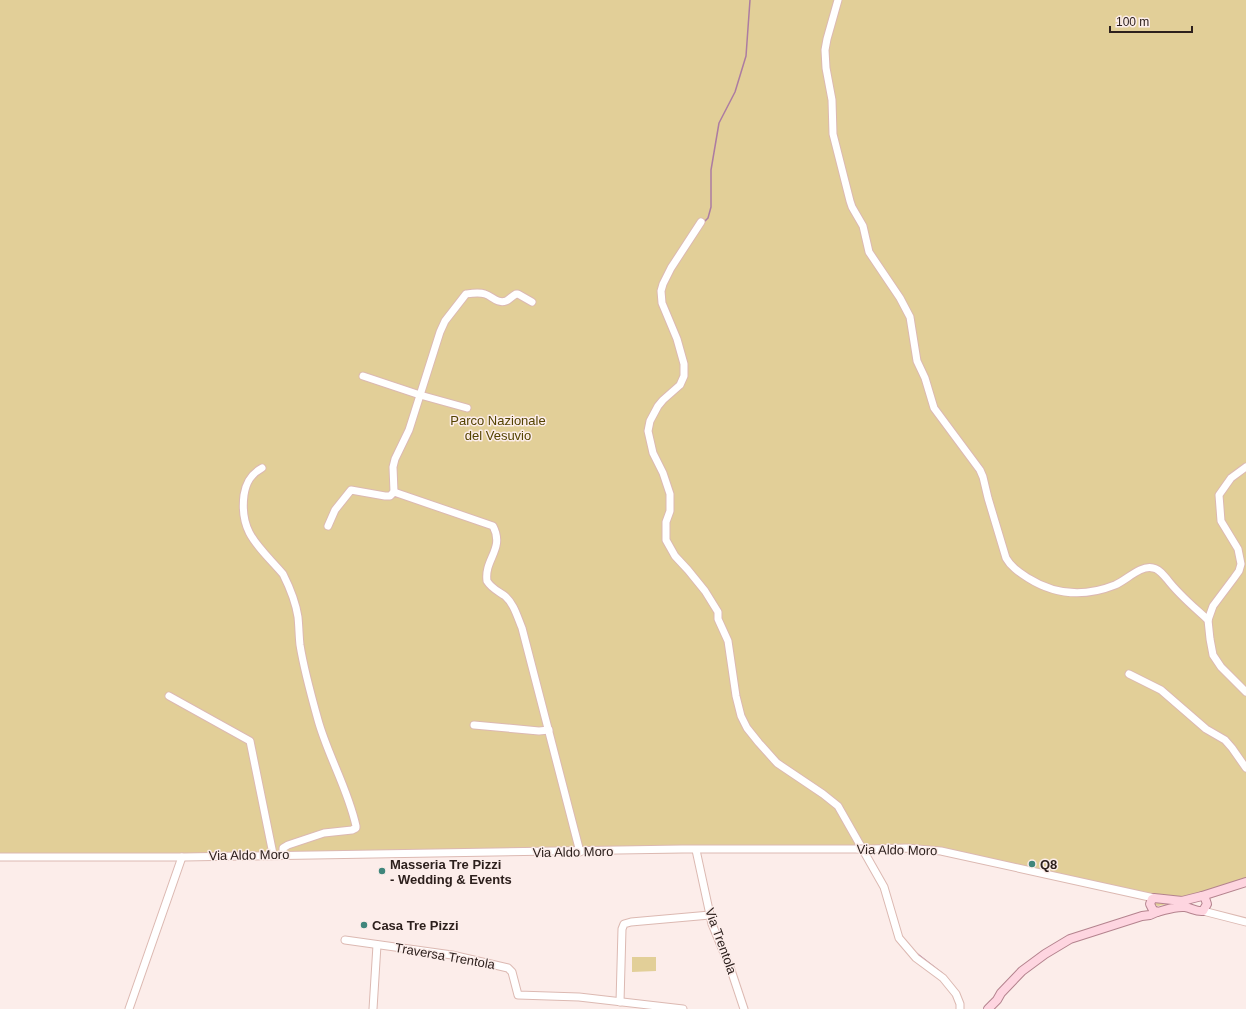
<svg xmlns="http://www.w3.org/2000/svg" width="1246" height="1009" font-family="Arial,sans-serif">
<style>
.green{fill:#e2cf98}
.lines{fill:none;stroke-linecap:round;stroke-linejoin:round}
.stream{stroke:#ac7ca2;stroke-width:1.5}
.minor-casing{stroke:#dcb9b2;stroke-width:9}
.major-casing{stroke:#b4838e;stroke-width:10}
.minor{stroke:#fff;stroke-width:7}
.major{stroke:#fed5e0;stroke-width:8}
.minor-bridge-casing{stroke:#dcb9b2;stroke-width:9;stroke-linecap:butt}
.minor-bridge{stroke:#fff;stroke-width:7}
.poi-dot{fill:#40867c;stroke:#fcedea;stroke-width:1.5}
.labels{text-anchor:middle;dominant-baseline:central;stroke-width:3;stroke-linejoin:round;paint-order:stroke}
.park-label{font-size:13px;fill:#544301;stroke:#fcedea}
.street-label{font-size:13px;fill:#2d201d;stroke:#fcedea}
.poi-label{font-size:13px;font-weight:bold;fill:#2d201d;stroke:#fcedea;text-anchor:start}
</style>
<rect width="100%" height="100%" fill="#fcedea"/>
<!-- green -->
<g class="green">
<polygon points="0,0 1246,0 1246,884 1195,898 1158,906 1138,897 943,853 890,851 0,860"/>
<polygon points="632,957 656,957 656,971 632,972"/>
</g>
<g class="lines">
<!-- stream -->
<g class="stream">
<polyline points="704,222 708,218 711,207 711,170 719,123 735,92 746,56 750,0"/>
<polyline points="915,952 942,973"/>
</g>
<defs>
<g id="minor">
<path d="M 838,0 L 827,39 L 825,50 L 826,68 L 832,100 L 833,134 L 850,201 L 852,207 L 863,226 L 869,252 L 900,298 L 910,317 L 917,361 L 925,378 L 934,408 L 980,470 L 983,477 L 988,498 L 1006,558 C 1011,567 1019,572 1028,578 C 1055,595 1085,597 1115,585 C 1127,580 1140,565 1153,568 C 1160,569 1163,575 1167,579 C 1179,595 1194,607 1208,620"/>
<polyline points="701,222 671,268 663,284 661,291 662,303 677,339 684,364 684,376 680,385 663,400 658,406 650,421 648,431 653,453 663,473 670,494 670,511 666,522 666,540 675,556 688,570 705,591 718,612 718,619 728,641 736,696 741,716 747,728 759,743 777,763 823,794 838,806 884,887 899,938 916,958 943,978 956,994 960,1004 960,1009"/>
<polyline points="363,376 420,395 467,408"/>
<polyline points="1246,467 1231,478 1219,495 1221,521 1238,549 1241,564 1239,571 1234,578 1213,606 1208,620 1210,639 1213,655 1221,667 1246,692"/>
<path d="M 262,468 C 251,474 246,482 244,495 C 239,534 260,547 283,574 C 289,586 296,604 298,617 C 299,627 299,636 300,645 C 304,670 311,695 318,720 C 328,756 348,789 356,826 L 356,828 L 352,830 L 324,833 L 288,845 L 283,848 L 283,854"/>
<path d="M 394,492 L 393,467 L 395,459 L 409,430 L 440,332 L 445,321 L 466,294 C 473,293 479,292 485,294 C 492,296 497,304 506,301 C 509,300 512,296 516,294 L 518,294 L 532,302"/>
<path d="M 328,526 L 335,510 L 351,490 L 385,496 L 390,496 L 394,492 L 493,526 C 505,549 484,559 487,581 C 492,589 498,591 505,596 C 514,604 517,616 522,628 L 580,852"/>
<polyline points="1129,674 1161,690 1206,729 1225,740 1232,748 1246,768"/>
<polyline points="169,696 250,741 273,854"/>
<polyline points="474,725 539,731 549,730"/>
<polyline points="870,849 906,848 941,851 1154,898"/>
<polyline points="696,850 712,924 731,970 744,1009"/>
<polyline points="0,857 184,857 682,849 858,849"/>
<polyline points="1203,911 1246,922"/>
<polyline points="345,940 452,955 508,968 512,972 518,995 579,997 683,1009"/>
<polyline points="620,1002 622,929 624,924 631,922 710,915"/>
<polyline points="129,1009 182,857"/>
<polyline points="373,1009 377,945"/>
</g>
<g id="major">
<path d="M 1202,896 L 1205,898 L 1207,904 L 1203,911 C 1197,912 1191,908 1185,907 C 1174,906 1166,910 1157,912 L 1153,910 L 1150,904 L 1152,899 L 1154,898 L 1182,901 Z"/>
<polyline points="1202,896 1246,882"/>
<polyline points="988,1009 997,1000 1001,993 1022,971 1045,954 1070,939 1142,916 1150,915 1157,912"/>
</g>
</defs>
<!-- minor casing -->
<use href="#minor" class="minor-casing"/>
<!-- major casing -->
<use href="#major" class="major-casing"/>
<!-- minor -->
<use href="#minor" class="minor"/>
<!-- major -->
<use href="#major" class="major"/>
<defs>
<polyline id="minor-bridge" points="858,849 870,849"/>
</defs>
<!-- minor-bridge casing -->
<use href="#minor-bridge" class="minor-bridge-casing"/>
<!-- minor-bridge -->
<use href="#minor-bridge" class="minor-bridge"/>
</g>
<!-- markers -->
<g class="poi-dot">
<circle cx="1032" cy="864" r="4"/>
<circle cx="382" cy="871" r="4"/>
<circle cx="364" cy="925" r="4"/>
</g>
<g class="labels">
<!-- park labels -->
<g class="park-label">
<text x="498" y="420">Parco Nazionale<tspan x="498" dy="15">del Vesuvio</tspan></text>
</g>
<!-- street labels -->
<g class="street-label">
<text transform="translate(897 850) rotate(1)">Via Aldo Moro</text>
<text transform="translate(573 852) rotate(-1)">Via Aldo Moro</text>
<text transform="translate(249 855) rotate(-1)">Via Aldo Moro</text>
<text transform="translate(721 941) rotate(70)">Via Trentola</text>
<text transform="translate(445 956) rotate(10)">Traversa Trentola</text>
</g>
<!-- poi labels -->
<g class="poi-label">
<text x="390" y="864">Masseria Tre Pizzi<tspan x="390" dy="15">- Wedding &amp; Events</tspan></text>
<text x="1040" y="864">Q8</text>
<text x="372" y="925">Casa Tre Pizzi</text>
</g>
</g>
<!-- scale -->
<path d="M1110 26v6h82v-6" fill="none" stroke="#2d201d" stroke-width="2"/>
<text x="1116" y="26" font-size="12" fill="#2d201d" stroke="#fcedea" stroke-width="3" paint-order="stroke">100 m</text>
</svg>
